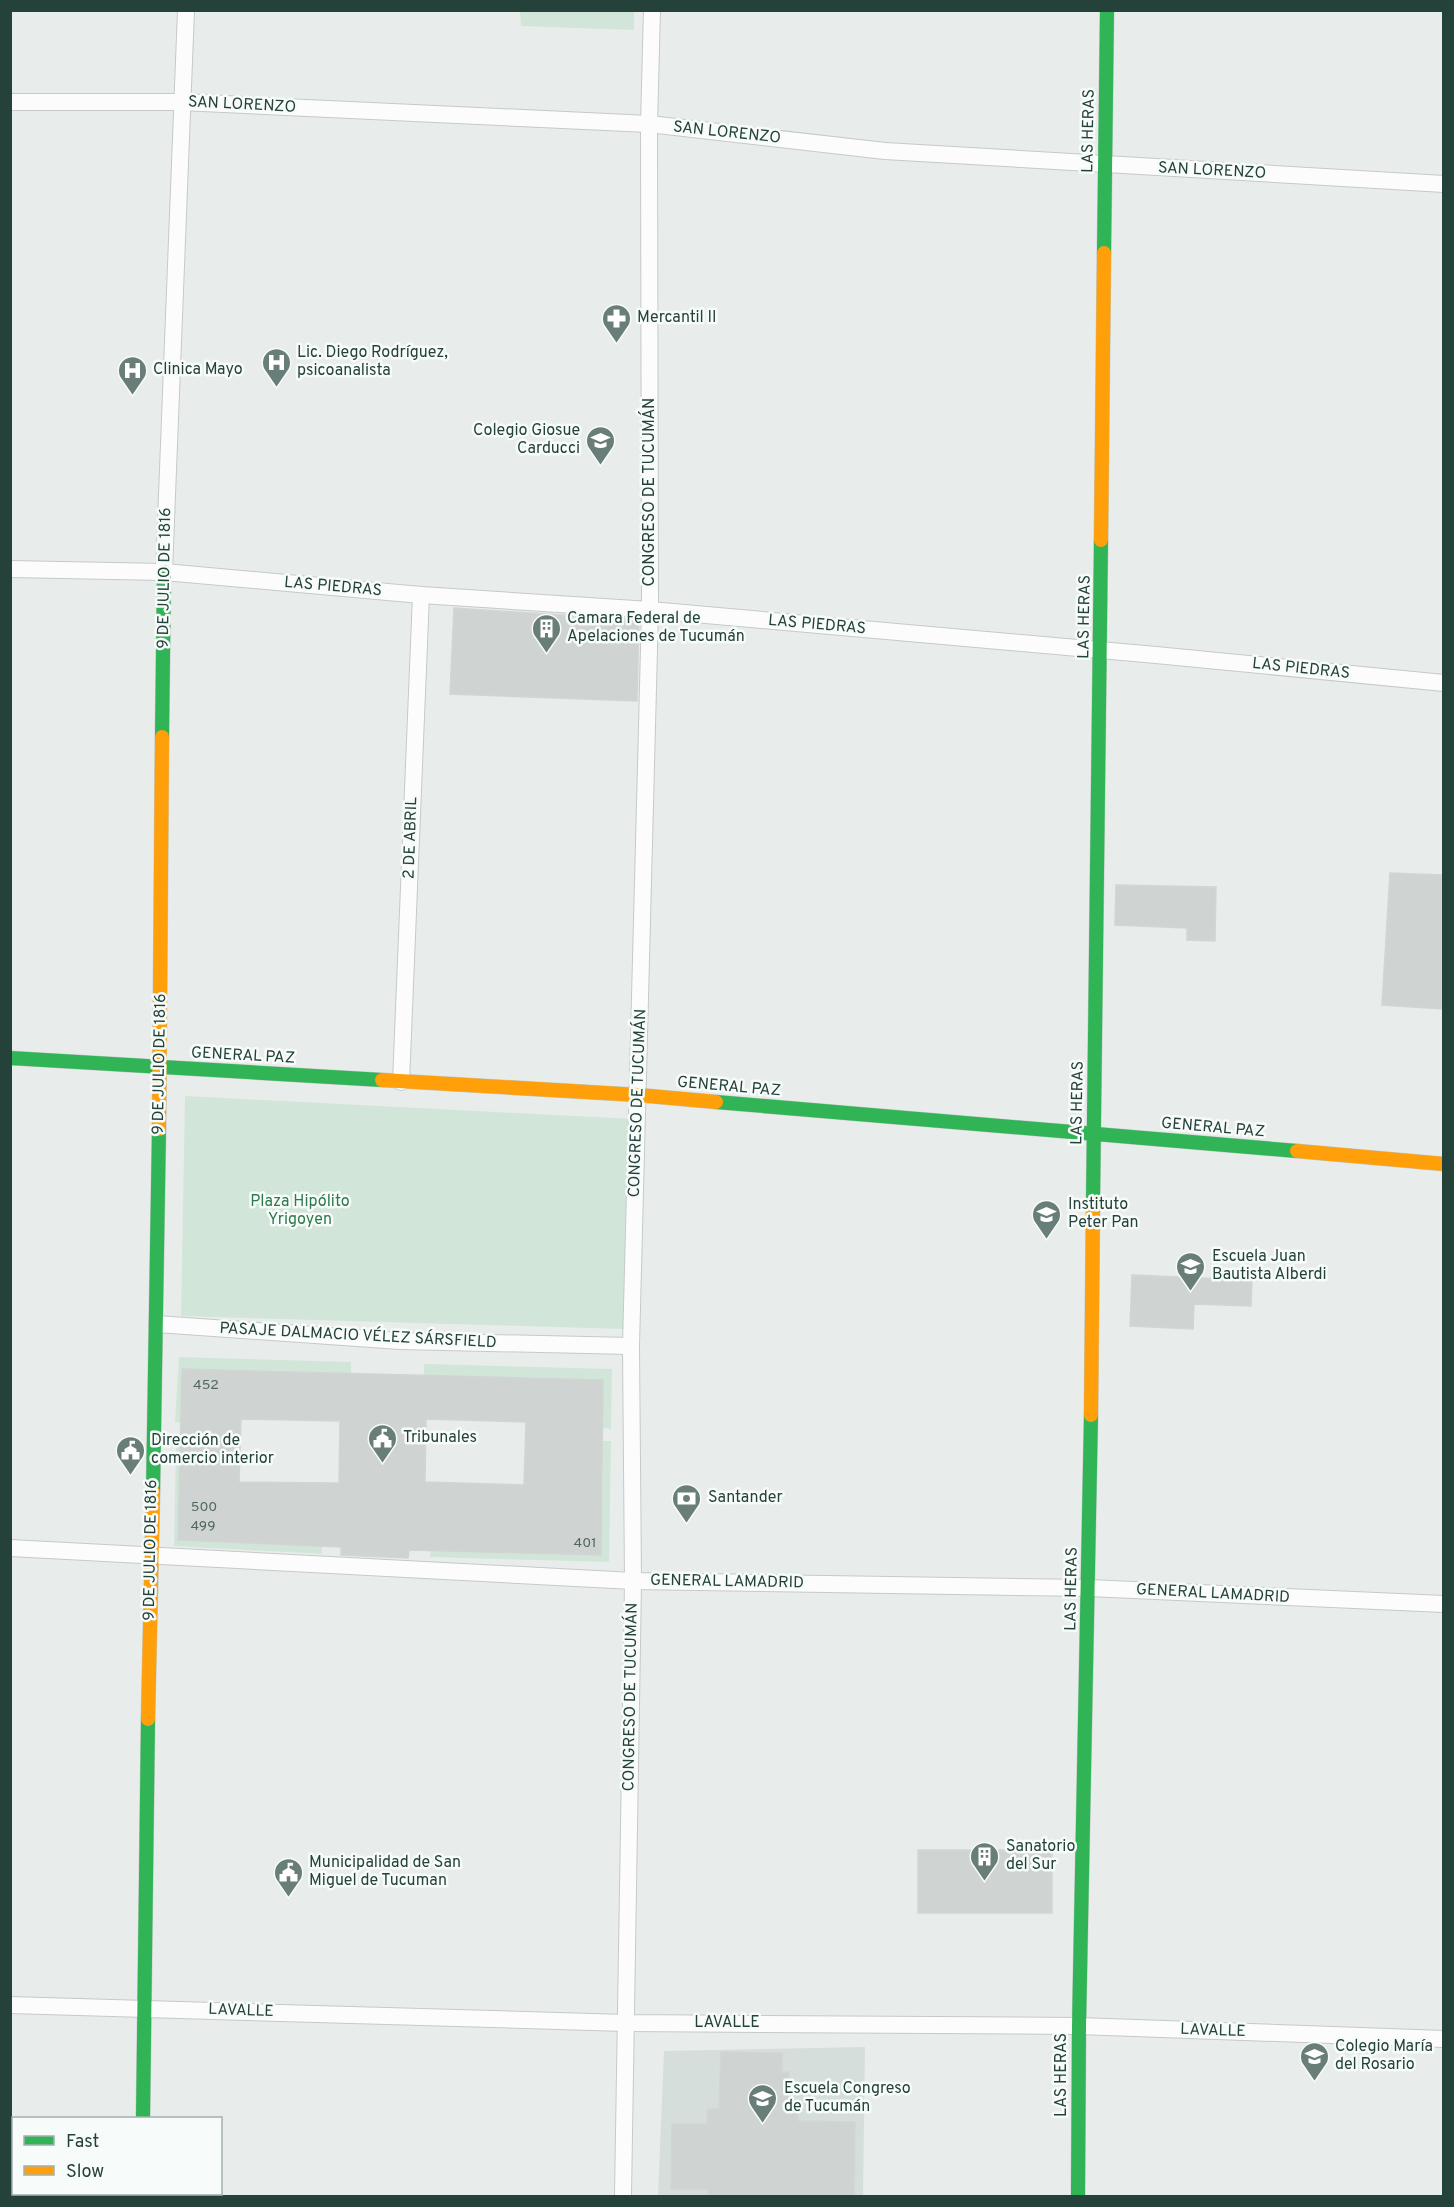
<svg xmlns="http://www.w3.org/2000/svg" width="1454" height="2207" font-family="Overpass,sans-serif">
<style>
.built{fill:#d6dedb}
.green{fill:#d1e6d8}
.building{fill:#cfd4d2;stroke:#d1d6d4;stroke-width:1.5;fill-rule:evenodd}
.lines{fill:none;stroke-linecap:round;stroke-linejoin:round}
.street-casing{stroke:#c5cac8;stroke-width:18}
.fast-casing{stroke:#c3cbc8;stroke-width:15}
.slow-casing{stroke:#c3cbc8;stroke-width:15}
.street{stroke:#fcfcfc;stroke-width:16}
.fast{stroke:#30b455;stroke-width:14}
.slow{stroke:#ff9f0a;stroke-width:14}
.labels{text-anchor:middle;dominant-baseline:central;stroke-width:5;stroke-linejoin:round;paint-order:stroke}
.number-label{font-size:14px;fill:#506761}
.street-label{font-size:16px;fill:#24423a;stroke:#f7fbf9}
.poi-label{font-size:16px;fill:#24423a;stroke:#f7fbf9;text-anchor:start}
.park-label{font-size:16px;fill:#2d7a4b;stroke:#f7fbf9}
</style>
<rect width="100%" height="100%" fill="#e8edeb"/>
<!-- built -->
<polygon class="built" points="865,2047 863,2196 658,2196 664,2051"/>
<!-- green -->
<g class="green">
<polygon points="520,11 634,11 634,30 521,26"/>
<polygon points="185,1096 634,1119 623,1329 181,1316"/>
<polygon points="179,1357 351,1362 351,1374 181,1423 175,1422"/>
<polygon points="424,1364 612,1369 611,1429 603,1428 603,1380 424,1375"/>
<polygon points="603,1441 611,1441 609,1562 430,1557 431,1550 601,1555"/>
<polygon points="176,1445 180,1446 322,1546 322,1554 174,1546"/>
</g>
<!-- building -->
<g class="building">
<polygon points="454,608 639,620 637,701 450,694"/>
<polygon points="1390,873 1443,875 1443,1009 1382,1005"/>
<polygon points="1116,885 1216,887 1215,941 1187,940 1187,928 1115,925"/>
<polygon points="1132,1275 1252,1280 1251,1306 1194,1304 1193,1329 1130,1326"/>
<path d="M 182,1369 L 603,1380 L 601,1555 L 409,1550 L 408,1558 L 385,1557 L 341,1555 L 341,1547 L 178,1540 ZM 241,1419 L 340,1421 L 339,1483 L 239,1482 ZM 426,1419 L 526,1422 L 524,1485 L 425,1482 Z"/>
<rect x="918" y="1850" width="134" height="63"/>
<polygon points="721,2052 782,2053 782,2072 789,2072 789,2102 798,2103 798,2121 855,2122 854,2196 708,2195 708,2189 671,2189 672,2124 707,2124 708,2109 719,2109"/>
</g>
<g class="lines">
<defs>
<g id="street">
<polyline points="10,102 181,102 649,124 885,151 1444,184"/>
<polyline points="10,569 164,572 421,595 650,610 1156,655 1444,683"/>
<polyline points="164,572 186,10"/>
<polyline points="401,1082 421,595"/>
<polyline points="157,1324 400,1341 631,1346"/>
<polyline points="10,1548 633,1581 1089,1588 1444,1604"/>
<polyline points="10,2005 626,2023 1079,2026 1444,2039"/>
<polyline points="623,2196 633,1581 631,1346 650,610 649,124 652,10"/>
</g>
<g id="fast">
<polyline points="1104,253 1107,10"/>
<polyline points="162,737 164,572"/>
<polyline points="10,1058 382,1080"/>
<polyline points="716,1102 1297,1151"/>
<polyline points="1093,1202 1101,540"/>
<polyline points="153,1492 159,1129"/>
<polyline points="143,2118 148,1719"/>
<polyline points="143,2194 143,2196"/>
<polyline points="1078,2196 1079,2026 1091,1415"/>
</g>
<g id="slow">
<polyline points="1101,540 1104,253"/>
<polyline points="382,1080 638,1095 716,1102"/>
<polyline points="159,1129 162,737"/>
<polyline points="1297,1151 1444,1164"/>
<polyline points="1091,1415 1093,1202"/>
<polyline points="148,1719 153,1492"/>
</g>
</defs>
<!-- street casing -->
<use href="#street" class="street-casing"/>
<!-- fast casing -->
<use href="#fast" class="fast-casing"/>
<!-- slow casing -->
<use href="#slow" class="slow-casing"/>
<!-- street -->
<use href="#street" class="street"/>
<!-- fast -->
<use href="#fast" class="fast"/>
<!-- slow -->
<use href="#slow" class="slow"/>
</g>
<!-- icons -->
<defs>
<symbol id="pharmacy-pin" viewBox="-11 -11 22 30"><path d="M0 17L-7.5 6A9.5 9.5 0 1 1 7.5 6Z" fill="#697e78" stroke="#f7fbf9"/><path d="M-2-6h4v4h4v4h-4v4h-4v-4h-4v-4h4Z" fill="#fff"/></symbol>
<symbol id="hospital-pin" viewBox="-11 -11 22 30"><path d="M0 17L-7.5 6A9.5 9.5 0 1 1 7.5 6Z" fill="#697e78" stroke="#f7fbf9"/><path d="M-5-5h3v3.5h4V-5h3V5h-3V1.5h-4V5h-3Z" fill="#fff"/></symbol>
<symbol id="school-pin" viewBox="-11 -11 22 30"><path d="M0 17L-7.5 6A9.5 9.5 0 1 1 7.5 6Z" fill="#697e78" stroke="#f7fbf9"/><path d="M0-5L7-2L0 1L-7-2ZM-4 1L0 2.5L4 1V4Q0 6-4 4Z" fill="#fff"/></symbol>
<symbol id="building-pin" viewBox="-11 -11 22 30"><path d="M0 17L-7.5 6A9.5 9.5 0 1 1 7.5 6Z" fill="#697e78" stroke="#f7fbf9"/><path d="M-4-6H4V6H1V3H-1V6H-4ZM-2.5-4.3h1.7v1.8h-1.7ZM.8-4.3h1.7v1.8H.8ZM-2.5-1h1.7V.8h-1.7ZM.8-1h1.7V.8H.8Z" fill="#fff"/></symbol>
<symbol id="civic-pin" viewBox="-11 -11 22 30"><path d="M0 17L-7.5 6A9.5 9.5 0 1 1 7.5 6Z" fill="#697e78" stroke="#f7fbf9"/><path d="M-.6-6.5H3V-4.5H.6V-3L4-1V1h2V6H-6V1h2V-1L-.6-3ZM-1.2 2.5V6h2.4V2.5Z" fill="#fff"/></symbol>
<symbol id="bank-pin" viewBox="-11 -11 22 30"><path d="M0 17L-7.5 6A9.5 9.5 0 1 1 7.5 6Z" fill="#697e78" stroke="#f7fbf9"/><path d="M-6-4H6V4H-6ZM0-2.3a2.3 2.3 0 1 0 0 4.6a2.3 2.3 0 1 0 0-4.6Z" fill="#fff"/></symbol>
</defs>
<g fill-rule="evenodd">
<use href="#pharmacy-pin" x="600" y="302" width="33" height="45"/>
<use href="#hospital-pin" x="260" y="346" width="33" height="45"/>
<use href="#hospital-pin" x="116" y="354" width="33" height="45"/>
<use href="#school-pin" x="584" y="424" width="33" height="45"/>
<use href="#building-pin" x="530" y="612" width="33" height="45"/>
<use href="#school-pin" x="1030" y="1198" width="33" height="45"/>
<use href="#school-pin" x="1174" y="1250" width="33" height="45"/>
<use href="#civic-pin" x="366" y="1422" width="33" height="45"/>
<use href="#civic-pin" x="114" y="1434" width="33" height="45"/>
<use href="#bank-pin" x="670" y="1482" width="33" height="45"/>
<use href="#building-pin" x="968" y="1840" width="33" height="45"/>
<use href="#civic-pin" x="272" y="1856" width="33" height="45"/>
<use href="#school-pin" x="1298" y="2040" width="33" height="45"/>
<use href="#school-pin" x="746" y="2082" width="33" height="45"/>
</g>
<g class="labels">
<!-- number labels -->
<g class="number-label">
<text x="206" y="1385">452</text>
<text x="204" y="1507">500</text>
<text x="203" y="1526">499</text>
<text x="585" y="1543">401</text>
</g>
<!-- street labels -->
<g class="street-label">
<text transform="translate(242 105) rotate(3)">SAN LORENZO</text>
<text transform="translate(1089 131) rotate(-89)">LAS HERAS</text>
<text transform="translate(727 133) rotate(6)">SAN LORENZO</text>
<text transform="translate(1212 171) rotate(3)">SAN LORENZO</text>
<text transform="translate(650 492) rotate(-90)">CONGRESO DE TUCUMÁN</text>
<text transform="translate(165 578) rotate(-89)">9 DE JULIO DE 1816</text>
<text transform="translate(333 587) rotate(5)">LAS PIEDRAS</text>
<text transform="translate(1085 617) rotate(-89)">LAS HERAS</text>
<text transform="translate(817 625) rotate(5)">LAS PIEDRAS</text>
<text transform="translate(1301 669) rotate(6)">LAS PIEDRAS</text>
<text transform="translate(411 838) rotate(-88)">2 DE ABRIL</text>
<text transform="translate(243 1056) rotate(3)">GENERAL PAZ</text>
<text transform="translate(160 1064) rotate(-89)">9 DE JULIO DE 1816</text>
<text transform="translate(729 1087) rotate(5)">GENERAL PAZ</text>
<text transform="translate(638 1103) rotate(-88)">CONGRESO DE TUCUMÁN</text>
<text transform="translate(1078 1103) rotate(-89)">LAS HERAS</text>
<text transform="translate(1213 1128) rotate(5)">GENERAL PAZ</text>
<text transform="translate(358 1336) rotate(3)">PASAJE DALMACIO VÉLEZ SÁRSFIELD</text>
<text transform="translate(151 1550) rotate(-89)">9 DE JULIO DE 1816</text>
<text transform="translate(727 1582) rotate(1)">GENERAL LAMADRID</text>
<text transform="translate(1072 1589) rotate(-89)">LAS HERAS</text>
<text transform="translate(1213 1594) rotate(3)">GENERAL LAMADRID</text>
<text transform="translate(631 1697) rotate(-89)">CONGRESO DE TUCUMÁN</text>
<text transform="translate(241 2011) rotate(2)">LAVALLE</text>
<text x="727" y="2023">LAVALLE</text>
<text transform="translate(1213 2031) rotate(2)">LAVALLE</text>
<text transform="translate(1062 2075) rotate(-90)">LAS HERAS</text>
</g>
<!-- poi labels -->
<g class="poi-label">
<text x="637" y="318">Mercantil II</text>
<text x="297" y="353">Lic. Diego Rodríguez,<tspan x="297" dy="18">psicoanalista</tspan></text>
<text x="153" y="370">Clinica Mayo</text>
<text x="580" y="431" text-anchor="end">Colegio Giosue<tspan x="580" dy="18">Carducci</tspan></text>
<text x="567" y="619">Camara Federal de<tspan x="567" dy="18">Apelaciones de Tucumán</tspan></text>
<text x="1068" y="1205">Instituto<tspan x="1068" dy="18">Peter Pan</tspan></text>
<text x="1212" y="1257">Escuela Juan<tspan x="1212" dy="18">Bautista Alberdi</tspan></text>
<text x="403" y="1438">Tribunales</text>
<text x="151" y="1441">Dirección de<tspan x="151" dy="18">comercio interior</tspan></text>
<text x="708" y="1498">Santander</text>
<text x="1006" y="1847">Sanatorio<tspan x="1006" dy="18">del Sur</tspan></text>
<text x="309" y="1863">Municipalidad de San<tspan x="309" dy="18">Miguel de Tucuman</tspan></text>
<text x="1335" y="2047">Colegio María<tspan x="1335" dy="18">del Rosario</tspan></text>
<text x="784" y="2089">Escuela Congreso<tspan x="784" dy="18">de Tucumán</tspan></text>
</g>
<!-- park labels -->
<g class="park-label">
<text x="300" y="1202">Plaza Hipólito<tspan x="300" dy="18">Yrigoyen</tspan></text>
</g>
</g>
<!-- border -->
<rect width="1454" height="2207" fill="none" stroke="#24423a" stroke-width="24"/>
<!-- legend -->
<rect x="12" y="2117" width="210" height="78" fill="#f7fbf9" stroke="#a3b1ad" stroke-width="1.5"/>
<rect x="24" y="2136" width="30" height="9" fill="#30b455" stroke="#a3b1ad" stroke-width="1.5"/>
<text x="66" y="2147" font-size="18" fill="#24423a">Fast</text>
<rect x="24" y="2166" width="30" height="9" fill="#ff9f0a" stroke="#a3b1ad" stroke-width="1.5"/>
<text x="66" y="2177" font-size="18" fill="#24423a">Slow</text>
</svg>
